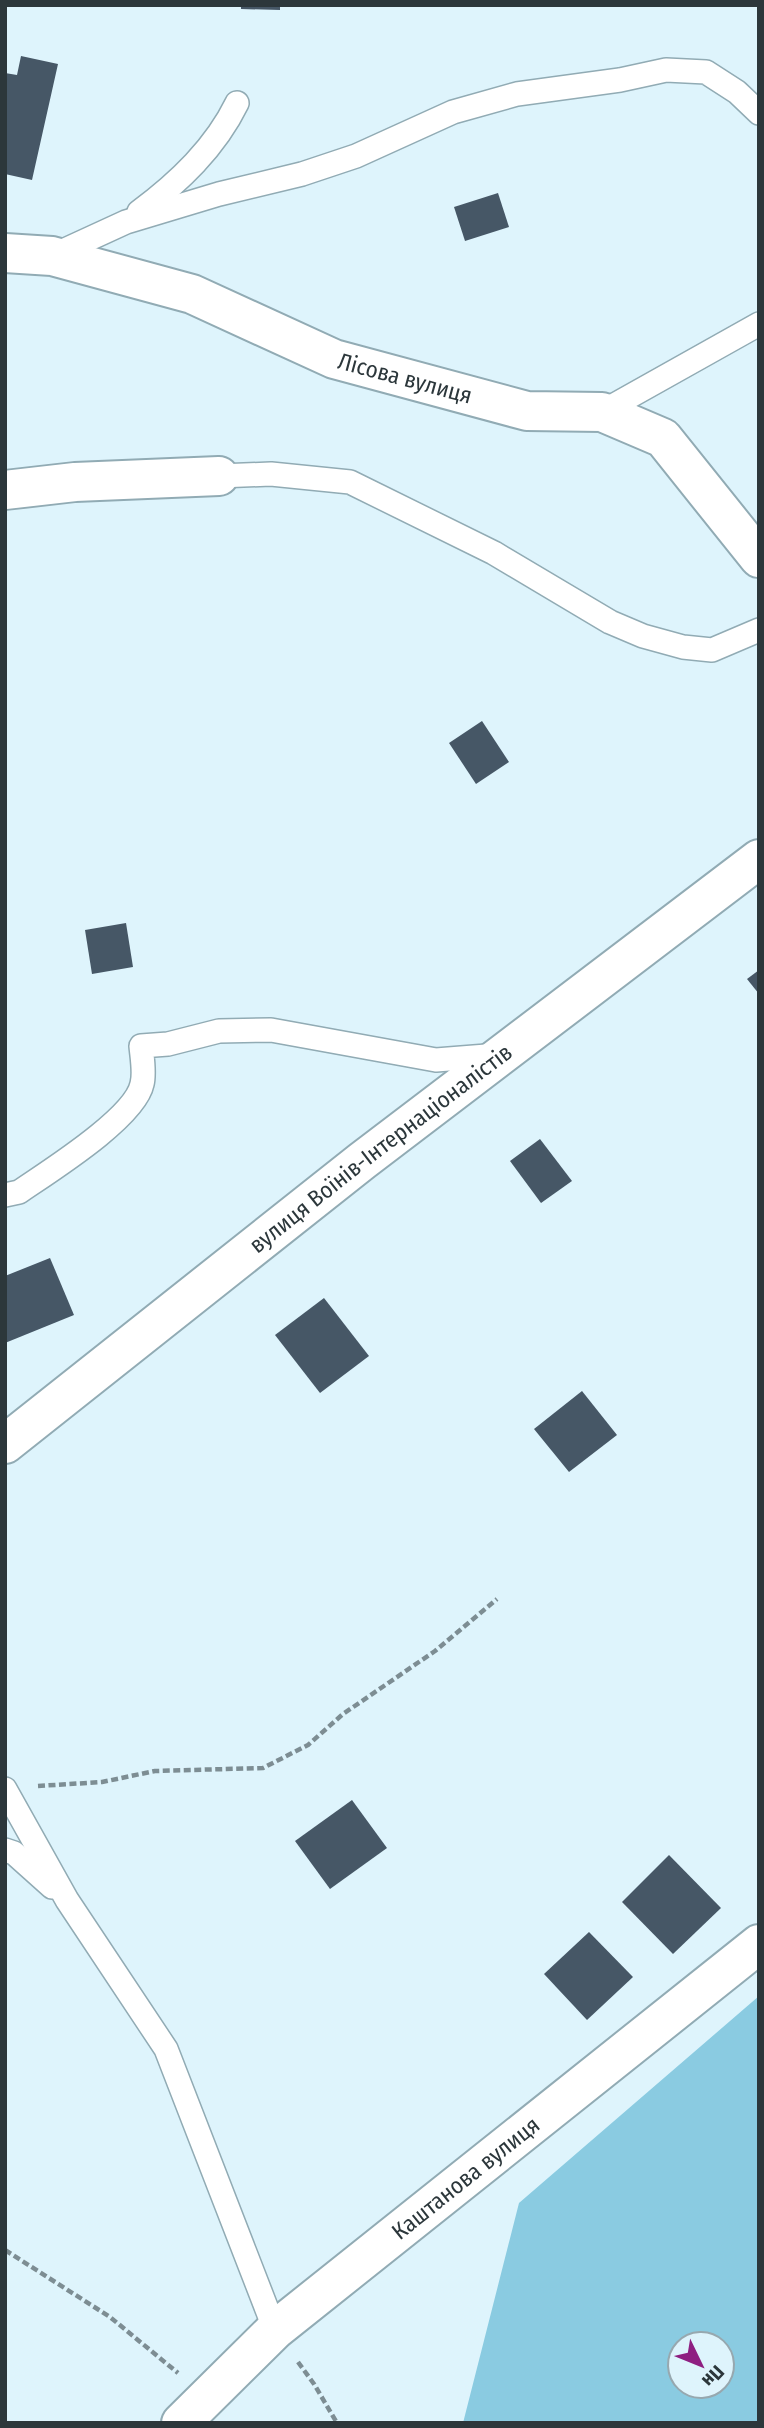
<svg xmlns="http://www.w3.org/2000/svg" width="764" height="2428" font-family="'Fira Sans Condensed',sans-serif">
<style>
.forest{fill:#8acbe1;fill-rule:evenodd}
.building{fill:#465766}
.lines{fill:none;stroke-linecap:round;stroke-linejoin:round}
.service-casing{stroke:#91abb4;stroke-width:26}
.minor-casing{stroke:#91abb4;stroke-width:42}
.path{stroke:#7d8d93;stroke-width:4.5;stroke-dasharray:7 3.5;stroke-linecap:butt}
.service{stroke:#fff;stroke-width:23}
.minor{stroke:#fff;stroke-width:38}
.labels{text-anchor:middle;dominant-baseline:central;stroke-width:7;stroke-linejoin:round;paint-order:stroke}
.street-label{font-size:23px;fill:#2c373b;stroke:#def4fc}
</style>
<rect width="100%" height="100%" fill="#def4fc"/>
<!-- forest -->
<path class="forest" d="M 759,1996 L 759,2423 L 463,2423 L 519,2203 ZM 680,2344 L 722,2344 L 722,2386 L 680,2386 Z"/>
<!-- building -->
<g class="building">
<polygon points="241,5 280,5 280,10 241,9"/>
<polygon points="21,56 58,64 32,180 5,174 5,73 17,75"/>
<polygon points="498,193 509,227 465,241 454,207"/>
<polygon points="482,721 509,762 476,784 449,743"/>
<polygon points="126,923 133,967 92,974 85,930"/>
<polygon points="759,970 759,994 747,979"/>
<polygon points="540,1139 572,1181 541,1203 510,1161"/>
<polygon points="50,1258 74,1315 5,1343 5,1276"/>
<polygon points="324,1298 369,1356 320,1393 275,1335"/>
<polygon points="582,1391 617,1435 569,1472 534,1429"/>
<polygon points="352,1800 387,1848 330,1889 295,1841"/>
<polygon points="669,1855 721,1908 673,1954 622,1902"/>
<polygon points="589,1932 633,1977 587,2020 544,1974"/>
</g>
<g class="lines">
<defs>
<g id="service">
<path d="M 139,212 C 179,182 215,148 237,103"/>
<polyline points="52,256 126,222 219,194 302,174 356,156 453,112 517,94 620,80 666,70 706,72 737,92 759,113"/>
<polyline points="602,412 759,324"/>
<polyline points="219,476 271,474 350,482 494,553 610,622 643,636 683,647 712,650 759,630"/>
<path d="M 5,1195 L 19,1192 C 48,1172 135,1118 142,1084 C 145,1073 142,1057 141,1046 L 168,1044 L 219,1031 L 271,1030 L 436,1060 L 499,1055"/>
<polyline points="5,1789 67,1900 166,2049 275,2330"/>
<polyline points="5,1850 14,1853 52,1887"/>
</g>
<g id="minor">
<path id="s1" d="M 5,253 L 52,256 L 192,294 L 334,359 L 527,411 L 602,412 L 663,438 L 759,558"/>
<polyline points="5,490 75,482 219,476"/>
<path id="s2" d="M 5,1444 L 362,1161 L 759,859"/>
<path id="s3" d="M 181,2423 L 275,2330 L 759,1944"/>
</g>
</defs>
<!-- service casing -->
<use href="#service" class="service-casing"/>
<!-- minor casing -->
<use href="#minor" class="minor-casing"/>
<!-- path -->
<g class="path">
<polyline points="38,1786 102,1782 155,1771 263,1768 308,1745 343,1714 435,1651 497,1599"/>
<polyline points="5,2250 110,2317 178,2373"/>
<polyline points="298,2362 314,2384 337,2423"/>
</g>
<!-- service -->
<use href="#service" class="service"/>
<!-- minor -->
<use href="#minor" class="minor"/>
</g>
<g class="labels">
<!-- street labels -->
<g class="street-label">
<text stroke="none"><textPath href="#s1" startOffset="422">Лісова вулиця</textPath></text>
<text stroke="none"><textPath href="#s2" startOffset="478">вулиця Воїнів-Інтернаціоналістів</textPath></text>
<text stroke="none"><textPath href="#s3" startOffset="376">Каштанова вулиця</textPath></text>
</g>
</g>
<!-- border -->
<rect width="764" height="2428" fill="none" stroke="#2c373b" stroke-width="14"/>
<!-- north arrow -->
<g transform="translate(701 2365) rotate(133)"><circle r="33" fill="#def4fc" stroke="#97a8af" stroke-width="2"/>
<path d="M0-5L12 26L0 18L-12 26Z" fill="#8e1f81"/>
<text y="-10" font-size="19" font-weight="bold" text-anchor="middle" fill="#2c373b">Пн</text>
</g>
</svg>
